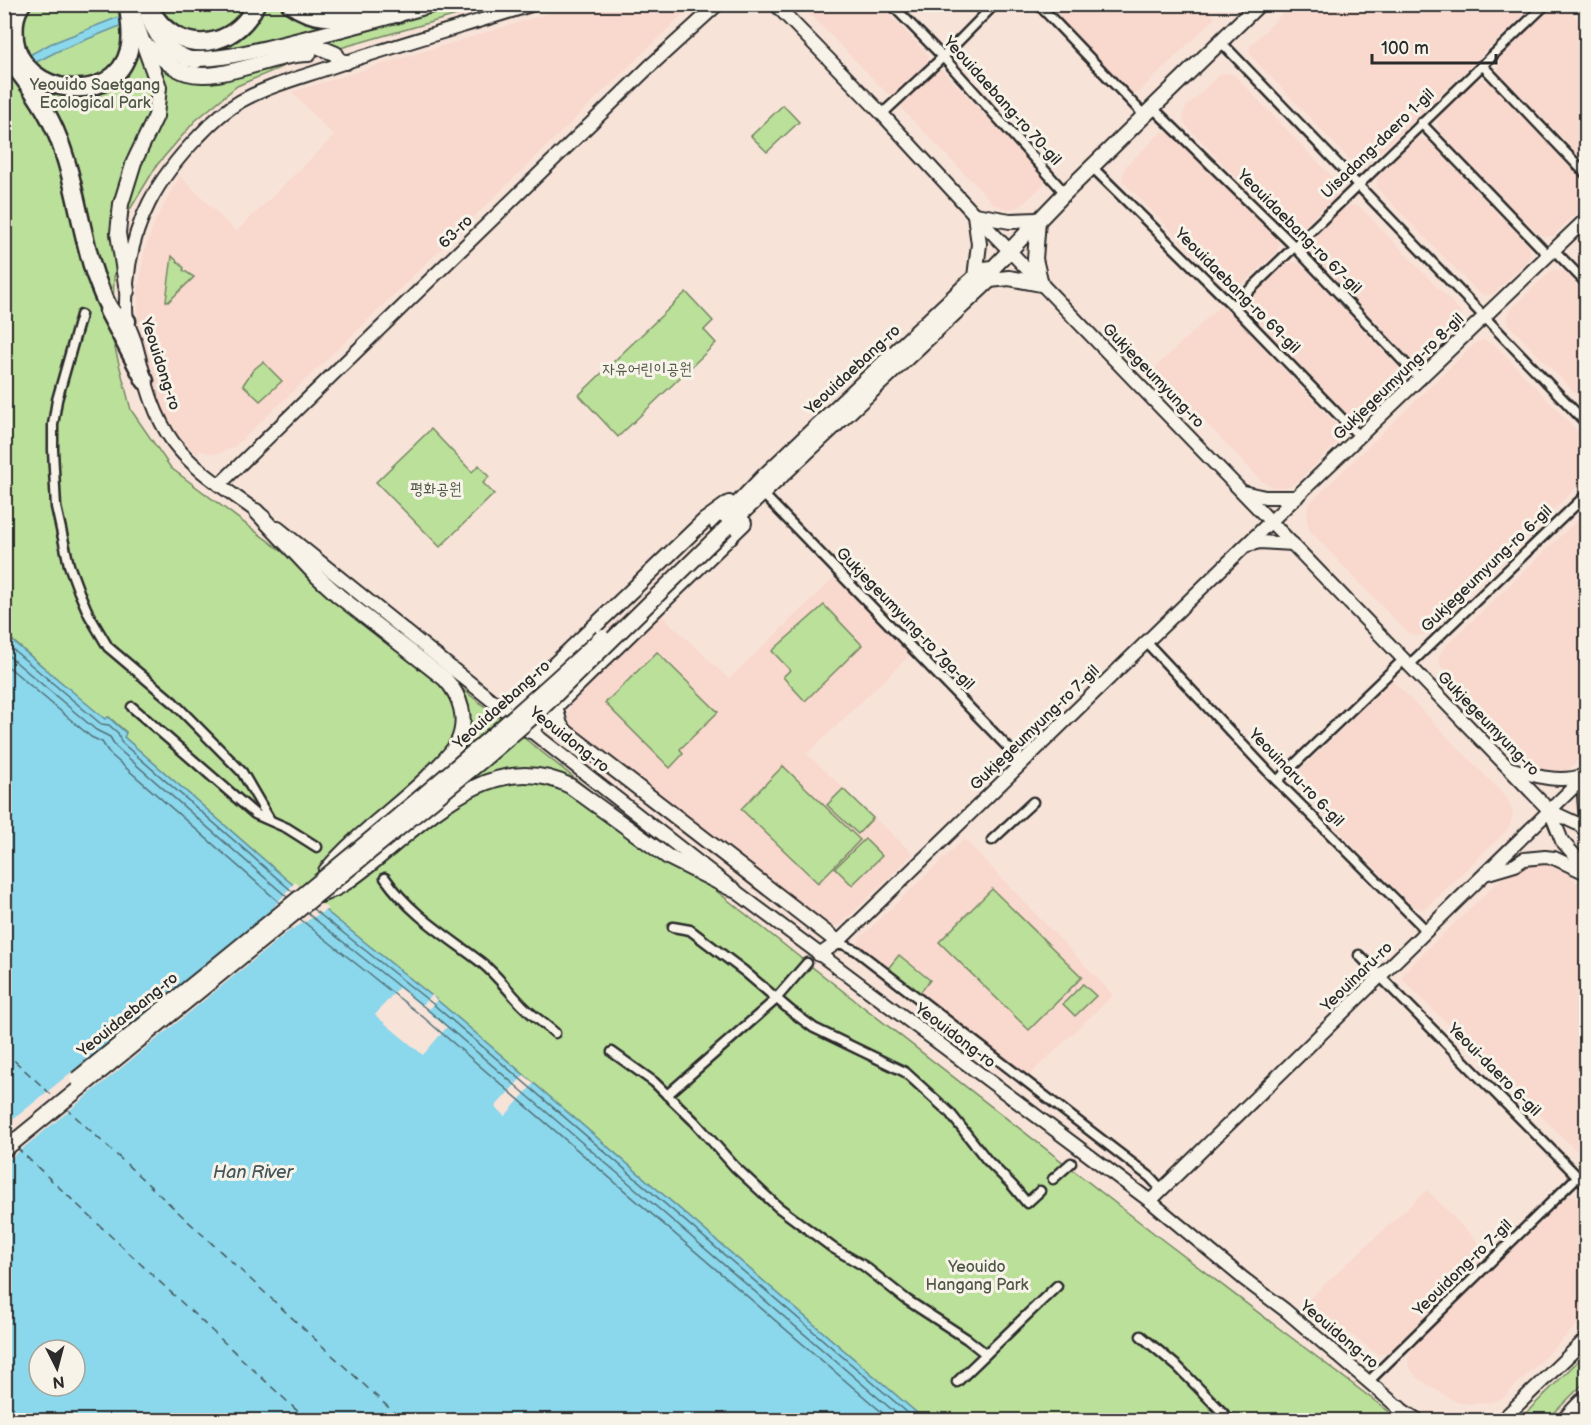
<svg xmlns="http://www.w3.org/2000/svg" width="1591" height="1425" font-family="'Balsamiq Sans','Poor Story',sans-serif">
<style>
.built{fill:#f9d8cd}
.green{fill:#bbe09a;stroke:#738662;stroke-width:1.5}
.water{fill:#8bd7eb;stroke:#65929e;stroke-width:1.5;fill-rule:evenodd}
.pier{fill:#f8e3d8}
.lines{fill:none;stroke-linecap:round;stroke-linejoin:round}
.shore{stroke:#517078;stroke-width:1.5}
.ferry{stroke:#43565b;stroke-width:1.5;stroke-dasharray:8 6;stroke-linecap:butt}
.street-casing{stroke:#2b2b2b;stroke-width:13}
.secondary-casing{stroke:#2b2b2b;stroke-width:16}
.primary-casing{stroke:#2b2b2b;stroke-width:18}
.highway-casing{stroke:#2b2b2b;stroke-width:21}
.street{stroke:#f7f3e8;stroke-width:8}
.secondary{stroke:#f7f3e8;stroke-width:12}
.primary{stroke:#f7f3e8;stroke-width:14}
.highway{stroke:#f7f3e8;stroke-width:16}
.primary-bridge-casing{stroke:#2b2b2b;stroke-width:18;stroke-linecap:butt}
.primary-bridge{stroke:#f7f3e8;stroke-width:14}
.labels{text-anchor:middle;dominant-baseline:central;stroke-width:6;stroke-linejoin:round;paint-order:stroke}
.park-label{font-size:16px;fill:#4f5847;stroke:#f7f3e8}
.street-label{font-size:16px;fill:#2b2b2b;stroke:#f7f3e8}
.water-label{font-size:18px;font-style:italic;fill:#43565b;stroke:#f7f3e8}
</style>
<rect width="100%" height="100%" fill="#f8e3d8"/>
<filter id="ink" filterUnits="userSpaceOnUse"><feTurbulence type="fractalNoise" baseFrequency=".0167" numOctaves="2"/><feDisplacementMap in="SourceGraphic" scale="12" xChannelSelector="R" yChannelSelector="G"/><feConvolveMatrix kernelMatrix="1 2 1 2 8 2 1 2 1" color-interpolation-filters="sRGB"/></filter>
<g filter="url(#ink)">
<!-- built -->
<g class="built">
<polygon points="1292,4 1534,4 1534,5 1368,164 1360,166 1354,164 1251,56 1249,50 1251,45"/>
<polygon points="576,5 692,5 344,343 233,448 215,454 197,450 200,453 198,455 178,436 163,414 155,395 144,356 138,319 138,294 144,253 155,222 180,176 236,232 334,136 292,92"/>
<polygon points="801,5 880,5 928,55 928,62 895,95 888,94"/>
<polygon points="1045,5 1201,5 1215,18 1138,93 1131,93"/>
<polygon points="1555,5 1564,5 1586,28 1586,163 1498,71 1500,57"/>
<polygon points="934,70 942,70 1045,177 1044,184 1021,206 1007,209 994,204 902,109 901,101"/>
<polygon points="1228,73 1234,75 1336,181 1337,189 1335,197 1301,229 1292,231 1285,228 1185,124 1183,116 1186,107 1220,74"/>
<polygon points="1482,80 1489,82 1586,184 1586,203 1553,236 1545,237 1537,233 1440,132 1438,124 1440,114 1473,83"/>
<polygon points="1162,132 1168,132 1175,135 1277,240 1279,244 1276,253 1237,289 1226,287 1122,180 1125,167"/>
<polygon points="1421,139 1428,141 1529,246 1530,254 1528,260 1493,294 1484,295 1477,291 1377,188 1377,180 1379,174 1411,143"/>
<polygon points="1352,205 1360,207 1460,311 1462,316 1460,325 1425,359 1418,361 1409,357 1311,253 1309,245 1312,239 1344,208"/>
<polygon points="1295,262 1302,265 1401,370 1400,383 1363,418 1356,419 1348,415 1249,311 1249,302 1253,296 1287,264"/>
<polygon points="1556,270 1564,271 1586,295 1586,404 1510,326 1507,320 1509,311 1551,271"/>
<polygon points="1222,304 1340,429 1339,441 1297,482 1286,487 1273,487 1262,481 1154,369"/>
<polygon points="1483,340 1495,345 1586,440 1586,478 1424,634 1416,636 1407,632 1310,531 1307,520 1307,509 1311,502 1407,409 1476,343"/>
<polygon points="1586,512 1586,751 1569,769 1557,773 1547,772 1541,770 1441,667 1439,657 1444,648"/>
<polygon points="837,575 912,653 807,754 913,854 840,925 831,928 571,728 568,715 569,708 574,699 661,615 729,679"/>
<polygon points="1392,680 1506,797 1513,812 1511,822 1506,831 1427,907 1423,909 1412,906 1290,780"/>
<polygon points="964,839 1113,995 1023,1081 858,949 859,939"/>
<polygon points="1546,861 1562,867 1586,892 1586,1160 1403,980 1404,972 1501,879 1521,865"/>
<polygon points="1427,1190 1488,1253 1390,1351 1385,1354 1377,1354 1307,1301"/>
<polygon points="1571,1195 1577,1198 1586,1207 1586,1316 1504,1397 1491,1402 1470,1404 1456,1402 1416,1377 1409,1366 1408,1359 1413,1346 1566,1197"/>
</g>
<!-- green -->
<g class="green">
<polygon points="29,4 492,5 298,60 237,86 195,121 157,165 129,211 114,277 112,337 131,410 171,468 411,648 807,963 1164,1241 1400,1420 925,1420 437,1000 286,879 124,737 126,732 109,717 105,720 5,634 5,15"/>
<polygon points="783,105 799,122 767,152 751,136"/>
<polygon points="172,256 184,268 183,270 194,277 168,302 166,301"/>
<polygon points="686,292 713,321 704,330 716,343 618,437 579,395"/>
<polygon points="263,362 282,381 260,401 243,385 253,370"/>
<polygon points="431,429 472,472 479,465 489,477 483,483 494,494 440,547 376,482"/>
<polygon points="824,605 862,645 805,701 783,677 790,670 772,651"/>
<polygon points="657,652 718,712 680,749 683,754 670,768 605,703"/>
<polygon points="783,766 860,840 818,883 741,809"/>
<polygon points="843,789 873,818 858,834 827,805"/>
<polygon points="865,839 882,856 852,885 835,868"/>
<polygon points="992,889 1082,977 1029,1030 939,942"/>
<polygon points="899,955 930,980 917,997 886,971"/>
<polygon points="1083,984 1096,996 1075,1016 1063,1004"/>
<polygon points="1586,1353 1586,1381 1547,1420 1519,1420"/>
</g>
<!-- water -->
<g class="water">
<polygon points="149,5 172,5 58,51 9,76 5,68 50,44"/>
<path d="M 4,634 L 105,719 L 108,717 L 126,733 L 124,737 L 286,879 L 437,1000 L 925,1420 L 5,1420 ZM 39,1350 L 75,1350 L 75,1386 L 39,1386 Z"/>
</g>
<!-- pier -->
<g class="pier">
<polygon points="295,882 328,909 289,931 5,1163 5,1126 271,910"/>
<polygon points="399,987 421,1006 432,995 437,1000 427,1011 447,1027 423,1055 375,1015"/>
<polygon points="524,1075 534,1083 505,1116 495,1107"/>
</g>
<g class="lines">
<!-- shore -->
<g class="shore">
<polyline points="4,642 101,724 109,725 118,733 121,742 293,892"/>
<polyline points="4,652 96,730 110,737 116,747 287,897"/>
<polyline points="4,663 91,737 102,742 110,754 280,903"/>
<polyline points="313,909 433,1004 916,1420"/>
<polyline points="307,913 428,1010 904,1420"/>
<polyline points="300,919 423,1017 891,1420"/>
</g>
<!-- ferry -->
<g class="ferry">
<polyline points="4,1051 57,1100"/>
<polyline points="65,1107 402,1420"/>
<polyline points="16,1147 307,1420"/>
</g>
<defs>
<g id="street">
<polyline points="891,4 943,57 1065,193"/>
<polyline points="1038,4 1145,116"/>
<polyline points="1221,42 1586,423"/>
<polyline points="1482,65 1586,174"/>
<polyline points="1153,108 1294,246 1421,380"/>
<polyline points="882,114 943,57 995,4"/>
<polyline points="1421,123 1548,255"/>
<polyline points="1092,167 1233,306 1360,437"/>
<polyline points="1554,250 1586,283"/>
<polyline points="1233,306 1546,4"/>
<polyline points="81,315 57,400 53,425 53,450 56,507 69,565 79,592 89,615 108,647 173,702 242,772 270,820"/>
<polyline points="766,497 1022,762"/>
<polyline points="1147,643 1277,781 1427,931"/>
<polyline points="1409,665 1586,495"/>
<polyline points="132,707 255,814 287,828 317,847"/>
<polyline points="1277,781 1403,660"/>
<polyline points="992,840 1033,802"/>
<path d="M 385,878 C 411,915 447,936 482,963 C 497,975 509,992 523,1006 C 533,1016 545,1024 555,1033"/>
<polyline points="673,927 690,930 744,971 791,1011 814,1028 905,1072 950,1113 987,1160 1012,1185 1027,1203 1040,1191"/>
<polyline points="838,942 857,951 1150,1177 1162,1190"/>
<polyline points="1359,955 1586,1185"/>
<polyline points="612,1052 654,1082 694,1121 735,1167 778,1207 833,1248 864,1266 907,1300 967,1339 986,1354"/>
<polyline points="667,1095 773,1002 807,963"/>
<polyline points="1053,1179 1071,1163"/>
<polyline points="1141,1336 1178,1367 1230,1420"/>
<polyline points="1369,1381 1578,1176"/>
<polyline points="957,1382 1057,1286"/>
</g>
<g id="secondary">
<polyline points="775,4 882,114 975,215 1550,811 1562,841 1586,868"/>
<polyline points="219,485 649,67 718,4"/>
<polyline points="1243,492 1265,497 1297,497"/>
<path d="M 264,517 C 233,493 197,474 173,442 C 152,413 145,379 136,345 C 134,337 129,328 127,320 C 125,308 126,295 127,283 C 132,222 157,179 199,136 C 211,123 225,110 241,101 C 270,85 303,77 334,66 C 400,44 467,25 534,4"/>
<polyline points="278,528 495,703 734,890 1150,1201 1244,1279 1285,1310 1399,1408 1418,1420"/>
<polyline points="1248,545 1260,542 1293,544"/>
<polyline points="495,703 515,698 527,691"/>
<path d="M 1509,768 C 1536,776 1558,784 1585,775"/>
<polyline points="1586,781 1584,795 1586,823"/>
<polyline points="1550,811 1580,825 1586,832"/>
<polyline points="1488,873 1515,865 1524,859 1545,857 1554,858 1586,873"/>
<polyline points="819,955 838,942 1244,547 1586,219"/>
<polyline points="1150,1201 1586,775"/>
<polyline points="1502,1420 1586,1339"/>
</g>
<g id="primary">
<path d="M 145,7 C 153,35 166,53 196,61"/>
<path d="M 145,44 C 158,55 171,68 187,73 C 220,83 272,54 309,54"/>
<polyline points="298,47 317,46 336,54 339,61 346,62"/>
<path d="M 187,59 C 222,60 254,51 287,43 C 337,31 385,18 435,4"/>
<polyline points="975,277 979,244 975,215 1010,221 1038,220 1035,259 1041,284 1009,278 990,280"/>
<polyline points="127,291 118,233 121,204 134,162 156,116 159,87 132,12"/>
<path d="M 256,511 L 317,576 L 339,596 L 445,679 C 461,696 468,720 458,742 C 451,756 438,766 428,777 C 395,809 356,835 326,871"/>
<polyline points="717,525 764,476 967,284 984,269 993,268"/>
<polyline points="727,527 990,280 992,277 993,268 1065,193 1259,4"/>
<polyline points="555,706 560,725 566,732 838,942"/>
<polyline points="514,718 516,709 527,691 704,521 729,503"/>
<polyline points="530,731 744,523"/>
<path d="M 320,895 C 328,892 338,888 345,883 C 410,840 482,742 570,786 L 668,857 L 734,890"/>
<polyline points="1399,1408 1409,1420"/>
<polyline points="1564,1420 1586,1397"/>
</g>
<g id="highway">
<path d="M 22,4 C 14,15 14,27 15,40 C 22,96 115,108 129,50 C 133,36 129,19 128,4"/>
<path d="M 147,4 C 152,12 157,21 164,27 C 195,56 240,41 256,4"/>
<path d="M 290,4 C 328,31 358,7 398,14"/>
<path d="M 4,53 C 23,77 43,102 55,130 C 75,176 79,227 95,275 C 100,287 104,302 112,312 C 116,318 121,319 127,321"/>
<polyline points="108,311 145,381"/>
</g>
</defs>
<!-- street casing -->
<use href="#street" class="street-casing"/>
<!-- secondary casing -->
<use href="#secondary" class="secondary-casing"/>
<!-- primary casing -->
<use href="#primary" class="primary-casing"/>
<!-- highway casing -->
<use href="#highway" class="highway-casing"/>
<!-- street -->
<use href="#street" class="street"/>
<!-- secondary -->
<use href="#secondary" class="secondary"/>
<!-- primary -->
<use href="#primary" class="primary"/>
<!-- highway -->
<use href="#highway" class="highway"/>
<defs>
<g id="primary-bridge">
<path d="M 77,1079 C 254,934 434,793 602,637"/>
<polyline points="4,1150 485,758 535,715 727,527"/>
</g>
</defs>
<!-- primary-bridge casing -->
<use href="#primary-bridge" class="primary-bridge-casing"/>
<!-- primary-bridge -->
<use href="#primary-bridge" class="primary-bridge"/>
</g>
</g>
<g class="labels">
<!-- park labels -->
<g class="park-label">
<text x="95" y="85">Yeouido Saetgang<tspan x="95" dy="18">Ecological Park</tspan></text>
<text x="647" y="369">자유어린이공원</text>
<text x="436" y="489">평화공원</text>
<text x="977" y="1267">Yeouido<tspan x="977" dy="18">Hangang Park</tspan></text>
</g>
<!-- street labels -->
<g class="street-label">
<text transform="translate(1002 101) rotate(48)">Yeouidaebang-ro 70-gil</text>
<text transform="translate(1378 144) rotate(-44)">Uisadang-daero 1-gil</text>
<text transform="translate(456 232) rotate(-44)">63-ro</text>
<text transform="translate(1299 232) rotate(45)">Yeouidaebang-ro 67-gil</text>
<text transform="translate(1237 291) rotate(45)">Yeouidaebang-ro 69-gil</text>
<text transform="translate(160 364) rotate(72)">Yeouidong-ro</text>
<text transform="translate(853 370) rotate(-43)">Yeouidaebang-ro</text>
<text transform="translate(1153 376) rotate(46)">Gukjegeumyung-ro</text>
<text transform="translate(1399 377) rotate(-44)">Gukjegeumyung-ro 8-gil</text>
<text transform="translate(1487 569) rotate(-44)">Gukjegeumyung-ro 6-gil</text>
<text transform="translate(905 619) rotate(46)">Gukjegeumyung-ro 7ga-gil</text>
<text transform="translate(502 705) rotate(-42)">Yeouidaebang-ro</text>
<text transform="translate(1488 724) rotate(46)">Gukjegeumyung-ro</text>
<text transform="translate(1035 728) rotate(-44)">Gukjegeumyung-ro 7-gil</text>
<text transform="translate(569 740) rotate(38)">Yeouidong-ro</text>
<text transform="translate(1296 778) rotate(46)">Yeouinaru-ro 6-gil</text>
<text transform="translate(1357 977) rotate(-44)">Yeouinaru-ro</text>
<text transform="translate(128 1015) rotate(-39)">Yeouidaebang-ro</text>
<text transform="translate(955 1036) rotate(37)">Yeouidong-ro</text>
<text transform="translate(1494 1070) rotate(45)">Yeoui-daero 6-gil</text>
<text transform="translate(1463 1268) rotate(-44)">Yeouidong-ro 7-gil</text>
<text transform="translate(1339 1335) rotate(40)">Yeouidong-ro</text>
</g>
<!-- water labels -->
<g class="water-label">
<text x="253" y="1172">Han River</text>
</g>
</g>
<!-- margin -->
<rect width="1591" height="1425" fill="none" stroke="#f7f3e8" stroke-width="24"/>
<rect x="12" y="12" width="1567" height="1401" fill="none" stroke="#2b2b2b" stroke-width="2" filter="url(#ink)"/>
<!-- north arrow -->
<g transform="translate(57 1368) rotate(174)"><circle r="28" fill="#f7f3e8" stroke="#a5a39c" stroke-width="1.5"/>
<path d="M0-4.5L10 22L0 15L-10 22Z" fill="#2b2b2b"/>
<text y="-9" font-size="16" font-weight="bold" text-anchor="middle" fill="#2b2b2b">N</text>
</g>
<!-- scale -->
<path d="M1372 54v9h124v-9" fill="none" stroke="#2b2b2b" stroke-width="3"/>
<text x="1381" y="54" font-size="18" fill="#2b2b2b" stroke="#f7f3e8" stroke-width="4.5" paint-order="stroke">100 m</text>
</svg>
